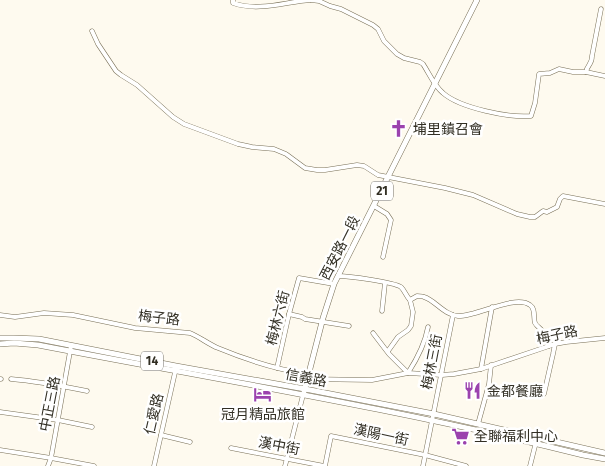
<svg xmlns="http://www.w3.org/2000/svg" width="605" height="466" font-family="'Fira Sans','Noto Sans TC',sans-serif">
<style>
.lines{fill:none;stroke-linecap:round;stroke-linejoin:round}
.minor-casing{stroke:#786f56;stroke-width:5}
.major-casing{stroke:#786f56;stroke-width:6}
.minor{stroke:#fff;stroke-width:4}
.major{stroke:#fff;stroke-width:5}
.labels{text-anchor:middle;dominant-baseline:central;stroke-width:5;stroke-linejoin:round;paint-order:stroke}
.shield{fill:#fff;stroke:#706d66;stroke-width:1}
.shield-label{font-size:12px;font-weight:bold;fill:#322f24}
.poi-label{font-size:14px;fill:#322f24;stroke:#fff;text-anchor:start}
.street-label{font-size:14px;fill:#322f24;stroke:#fff}
</style>
<rect width="100%" height="100%" fill="#fefaef"/>
<g class="lines">
<defs>
<g id="minor">
<path d="M 233,0 L 233,3 C 258,12 285,2 310,0"/>
<path d="M 311,0 L 319,1 L 330,6 L 341,9 L 373,25 L 378,29 L 384,41 L 397,54 L 404,58 L 420,62 L 423,64 C 429,73 434,86 443,93 C 460,108 509,118 531,116 L 535,103 L 539,74 L 550,73 L 559,69 L 573,72 L 586,72 L 605,76"/>
<polyline points="92,31 98,44 116,71 121,75 137,85 173,117 184,124 238,144 252,147 274,149 286,154 305,168 317,170 325,170 357,165 364,166 378,175 445,188 473,195 517,214 530,217 535,217 543,211 547,212 557,207 560,199 563,196 605,204"/>
<path d="M 586,72 C 587,65 592,65 592,56 L 601,9"/>
<polyline points="374,206 387,214 391,220 383,257"/>
<path d="M 338,276 C 349,276 393,282 401,287 C 405,291 406,296 410,300 L 417,296 C 418,296 423,296 424,297 C 435,300 444,315 458,316 C 476,317 515,294 530,305 C 536,309 533,317 535,323 C 537,327 541,328 543,332 C 545,336 547,341 549,346"/>
<polyline points="382,311 385,283"/>
<polyline points="289,314 302,317 305,319 349,326"/>
<path d="M 0,315 L 15,317 L 44,313 L 73,315 L 135,328 L 190,333 C 200,337 208,344 218,348 C 247,360 277,370 309,374"/>
<path d="M 373,333 L 389,354 L 408,373 C 417,359 425,344 428,327"/>
<polyline points="388,351 398,337 408,330 411,326 413,312 410,300"/>
<polyline points="277,368 289,314 299,278 334,284"/>
<polyline points="481,369 492,307"/>
<polyline points="0,379 1,379"/>
<path d="M 11,379 C 36,381 62,386 87,391"/>
<polyline points="307,379 372,380 408,373 442,375 454,374 481,369 555,344 566,342 605,338"/>
<polyline points="544,394 553,354 555,344"/>
<polyline points="0,412 58,420 92,427"/>
<polyline points="478,424 489,384 491,365"/>
<polyline points="161,435 190,442"/>
<polyline points="231,448 324,466"/>
<polyline points="0,450 51,458 94,466"/>
<polyline points="48,466 51,458 71,346"/>
<polyline points="154,466 176,368"/>
<polyline points="285,466 303,395"/>
<polyline points="325,466 331,436 425,455 466,466"/>
<polyline points="423,466 453,315"/>
<polyline points="530,466 537,438"/>
</g>
<g id="major">
<polyline points="0,338 14,338 39,339 176,366 305,389 434,414 605,453"/>
<path d="M 0,344 L 14,343 L 38,345 C 220,380 403,410 583,455 L 605,459"/>
<polyline points="304,392 323,318 334,284 477,0"/>
</g>
</defs>
<!-- minor casing -->
<use href="#minor" class="minor-casing"/>
<!-- major casing -->
<use href="#major" class="major-casing"/>
<!-- minor -->
<use href="#minor" class="minor"/>
<!-- major -->
<use href="#major" class="major"/>
</g>
<!-- icons -->
<defs>
<symbol id="church-bare" viewBox="-9 -9 18 18"><path d="M-1.2-6h2.4v3.5h3.3v2.4h-3.3V6h-2.4V-.1h-3.3v-2.4h3.3Z" fill="#9b42ae" stroke="#fff" stroke-width="2.5" paint-order="stroke"/></symbol>
<symbol id="restaurant-bare" viewBox="-9 -9 18 18"><path d="M-5-6h1v4h1v-4h1v4h1v-4h1v5L-1.5 .5V6h-2V.5L-5-1ZM5-6V6H3V1.5H1.5Q1.5-4 5-6Z" fill="#9b42ae" stroke="#fff" stroke-width="2.5" paint-order="stroke"/></symbol>
<symbol id="hotel-bare" viewBox="-9 -9 18 18"><path d="M-6-4.5h1.5V1H6V5H4.5V3h-9V5H-6ZM-4 0a1.8 1.8 0 1 1 3.6 0ZM.5 0V-2.5h3Q6-2.5 6 0Z" fill="#9b42ae" stroke="#fff" stroke-width="2.5" paint-order="stroke"/></symbol>
<symbol id="supermarket-bare" viewBox="-9 -9 18 18"><path d="M-6-5.5h2.5l.6 2H6L4.5 2H-2.5L-4.4-4H-6ZM-1.5 3.2a1.3 1.3 0 1 0 .1 0ZM3 3.2a1.3 1.3 0 1 0 .1 0Z" fill="#9b42ae" stroke="#fff" stroke-width="2.5" paint-order="stroke"/></symbol>
</defs>
<g fill-rule="evenodd">
<use href="#church-bare" x="386" y="116" width="25" height="25"/>
<use href="#restaurant-bare" x="460" y="378" width="25" height="25"/>
<use href="#hotel-bare" x="250" y="382" width="25" height="25"/>
<use href="#supermarket-bare" x="448" y="424" width="25" height="25"/>
</g>
<g class="labels">
<!-- shield labels -->
<g class="shield">
<rect x="371" y="181.5" width="22" height="19" rx="4"/>
<rect x="141" y="351.5" width="22" height="19" rx="4"/>
</g>
<g class="shield-label">
<text x="382" y="191">21</text>
<text x="152" y="361">14</text>
</g>
<!-- poi labels -->
<g class="poi-label">
<text x="413" y="129">埔里鎮召會</text>
<text x="487" y="391">金都餐廳</text>
<text x="263" y="414" text-anchor="middle">冠月精品旅館</text>
<text x="474" y="436">全聯福利中心</text>
</g>
<!-- street labels -->
<g class="street-label">
<text transform="translate(340 248) rotate(-63)">西安路一段</text>
<text transform="translate(159 318) rotate(6)">梅子路</text>
<text transform="translate(278 318) rotate(-76)">梅林六街</text>
<text transform="translate(557 335) rotate(-12)">梅子路</text>
<text transform="translate(432 362) rotate(-79)">梅林三街</text>
<text transform="translate(306 378) rotate(11)">信義路</text>
<text transform="translate(50 404) rotate(-79)">中正三路</text>
<text transform="translate(154 414) rotate(-77)">仁愛路</text>
<text transform="translate(381 435) rotate(12)">漢陽一街</text>
<text transform="translate(279 446) rotate(11)">漢中街</text>
</g>
</g>
</svg>
